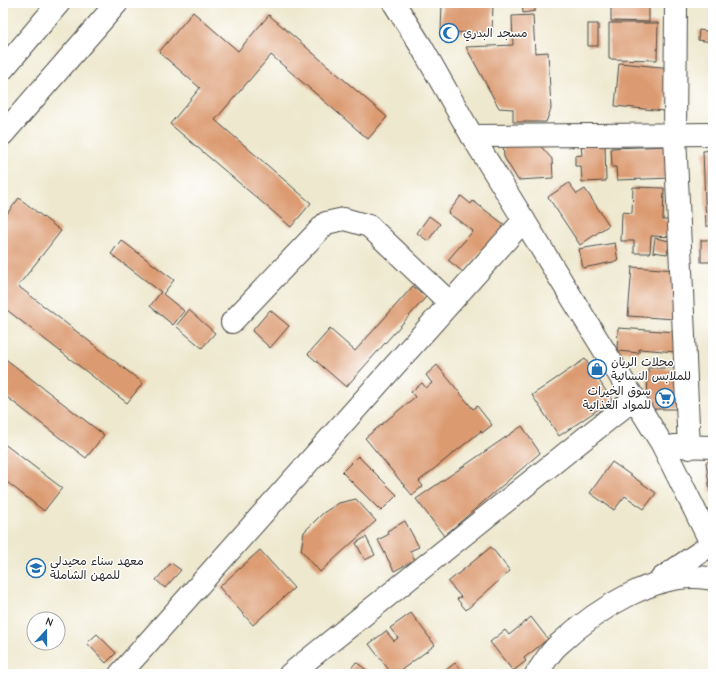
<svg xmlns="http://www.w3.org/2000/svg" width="716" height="677" font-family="'Comic Neue','Playpen Sans Arabic',sans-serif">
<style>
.building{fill:#db9a6f}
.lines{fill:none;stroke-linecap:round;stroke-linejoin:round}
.minor-casing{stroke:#484743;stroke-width:24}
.major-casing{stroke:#484743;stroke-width:24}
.highway-casing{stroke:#484743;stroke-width:24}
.minor{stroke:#fff;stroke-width:22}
.major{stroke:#fff;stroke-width:22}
.highway{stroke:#fff;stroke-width:22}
.labels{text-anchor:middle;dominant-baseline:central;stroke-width:3;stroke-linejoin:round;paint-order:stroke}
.poi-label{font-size:12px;fill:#2b2b2b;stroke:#fff;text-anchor:start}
</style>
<rect width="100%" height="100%" fill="#fff"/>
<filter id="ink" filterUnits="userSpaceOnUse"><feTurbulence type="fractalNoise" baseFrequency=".025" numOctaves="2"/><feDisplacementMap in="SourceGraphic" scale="8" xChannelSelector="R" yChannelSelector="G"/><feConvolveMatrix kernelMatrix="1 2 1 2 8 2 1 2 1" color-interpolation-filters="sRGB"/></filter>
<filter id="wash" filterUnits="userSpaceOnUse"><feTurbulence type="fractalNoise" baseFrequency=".012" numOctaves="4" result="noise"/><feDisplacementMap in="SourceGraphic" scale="16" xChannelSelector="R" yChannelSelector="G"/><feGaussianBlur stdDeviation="0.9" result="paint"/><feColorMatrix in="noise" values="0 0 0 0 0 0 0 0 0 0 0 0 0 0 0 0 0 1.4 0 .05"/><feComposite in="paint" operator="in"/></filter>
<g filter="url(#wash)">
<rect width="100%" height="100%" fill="#eee8ce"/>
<g id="blocks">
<!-- building -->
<g class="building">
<polygon points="442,3 493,3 492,33 441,32"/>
<polygon points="522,3 535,3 535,11 523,13"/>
<polygon points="611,3 649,3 649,22 611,21"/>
<polygon points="193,12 238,51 269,15 387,117 368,139 271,55 215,120 311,203 291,227 170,124 200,88 159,52"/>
<polygon points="533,15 535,53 548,52 551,109 546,122 513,122 513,109 499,108 466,47 513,45 512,16"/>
<polygon points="609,23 658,23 657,60 609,59"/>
<rect x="588" y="24" width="10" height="22"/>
<polygon points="699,30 713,32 712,42 698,40"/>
<polygon points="619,63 672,68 664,111 615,106"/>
<polygon points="536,141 552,159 553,178 518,180 504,157 503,144"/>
<polygon points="605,144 606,181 582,182 581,166 575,166 575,156 582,155 581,145"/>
<polygon points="671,146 672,178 617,180 616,167 612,167 611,148"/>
<polygon points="713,150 713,226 706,226 703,151"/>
<polygon points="569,183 577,194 585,189 609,225 580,245 548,197"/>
<polygon points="633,187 664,188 663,220 679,220 678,237 651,236 650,253 634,253 634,241 621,241 622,212 632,213"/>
<polygon points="461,196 471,204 473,201 505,225 485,251 483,249 463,272 448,260 473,231 448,213"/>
<polygon points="19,198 61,231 18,286 143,383 127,403 3,307 3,219"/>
<polygon points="429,216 440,224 428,241 417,233"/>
<polygon points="655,238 670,241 667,254 653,252"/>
<polygon points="121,240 174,280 163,294 184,311 173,325 150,306 161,292 111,254"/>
<rect x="701" y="240" width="12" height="22"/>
<polygon points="615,243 618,261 583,268 579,249"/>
<polygon points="632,267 678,270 675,319 628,316"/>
<polygon points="413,286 426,297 346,387 308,354 330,329 355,351"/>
<polygon points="189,310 215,333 202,348 176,326"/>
<polygon points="270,310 289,326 270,348 252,331"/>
<polygon points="618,328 677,332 676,352 639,349 639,353 617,351"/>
<polygon points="3,357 104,435 86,458 3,394"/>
<polygon points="585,359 612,400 559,436 532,395"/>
<polygon points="437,365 473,409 477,406 492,425 482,433 481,431 419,481 423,486 412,495 365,438 415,397 411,392 422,383 426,388 432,383 426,375"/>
<polygon points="648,368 676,368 676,409 647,409"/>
<polygon points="522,426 540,453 444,536 416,499"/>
<polygon points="3,443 62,488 44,511 3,479"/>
<polygon points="358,456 397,495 381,511 342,472"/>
<polygon points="713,461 713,492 710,492 706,462"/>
<polygon points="612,462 656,493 644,509 625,496 614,510 590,493"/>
<polygon points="356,499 376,521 320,572 301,550 304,532 323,513 339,503"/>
<polygon points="405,521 419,547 410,551 415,560 394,571 378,540 389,534 387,531"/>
<polygon points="366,537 375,555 365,560 356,543"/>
<polygon points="491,547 510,571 466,610 457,599 461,597 448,582"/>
<polygon points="260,550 294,588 253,625 219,587"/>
<polygon points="171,563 181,570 165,588 156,580"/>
<polygon points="411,613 435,645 396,674 392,674 369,644 386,631 394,641 398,638 390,628"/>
<polygon points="531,617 548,639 524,658 526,661 513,671 490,642 505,630 509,635"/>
<polygon points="97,634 116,653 106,663 87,643"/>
<polygon points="356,662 372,674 347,674"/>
<polygon points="455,663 464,674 441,674"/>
</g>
</g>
</g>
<g filter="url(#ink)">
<use href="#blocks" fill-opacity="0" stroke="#484743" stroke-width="1"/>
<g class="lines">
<defs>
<g id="minor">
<polyline points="676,3 675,135 689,448"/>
<polyline points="472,136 713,134"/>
<polyline points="232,322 326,223 344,219 369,226 450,303"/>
<polyline points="674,446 713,447"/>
<polyline points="120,674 524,220"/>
<polyline points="290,674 635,398"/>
</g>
<g id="major">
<polyline points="394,3 421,46 472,136 662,444 713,547"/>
<polyline points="3,69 59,3"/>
<polyline points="3,134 117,3"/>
</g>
<g id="highway">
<polyline points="662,578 712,544"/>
<path d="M 536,674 C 543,665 549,653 558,645 C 596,610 660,567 713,579"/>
</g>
</defs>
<!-- minor casing -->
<use href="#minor" class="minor-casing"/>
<!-- major casing -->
<use href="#major" class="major-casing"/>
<!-- highway casing -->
<use href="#highway" class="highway-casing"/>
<!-- minor -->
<use href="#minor" class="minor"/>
<!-- major -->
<use href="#major" class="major"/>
<!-- highway -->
<use href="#highway" class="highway"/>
</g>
</g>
<!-- icons -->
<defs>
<symbol id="mosque-ring" viewBox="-11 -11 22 22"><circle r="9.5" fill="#fff" stroke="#1f6fb2" stroke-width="1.5"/><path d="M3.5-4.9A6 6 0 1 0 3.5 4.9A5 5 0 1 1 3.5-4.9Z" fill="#1f6fb2"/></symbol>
<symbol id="shop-ring" viewBox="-11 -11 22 22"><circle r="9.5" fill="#fff" stroke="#1f6fb2" stroke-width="1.5"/><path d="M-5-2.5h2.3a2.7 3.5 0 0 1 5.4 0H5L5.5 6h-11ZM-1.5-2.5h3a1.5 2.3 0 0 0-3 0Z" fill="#1f6fb2"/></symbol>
<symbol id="supermarket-ring" viewBox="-11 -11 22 22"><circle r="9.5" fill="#fff" stroke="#1f6fb2" stroke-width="1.5"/><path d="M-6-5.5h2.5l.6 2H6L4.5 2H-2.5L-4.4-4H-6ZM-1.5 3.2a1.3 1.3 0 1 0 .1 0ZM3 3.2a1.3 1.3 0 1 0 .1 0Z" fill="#1f6fb2"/></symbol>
<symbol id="university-ring" viewBox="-11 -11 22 22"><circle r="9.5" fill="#fff" stroke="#1f6fb2" stroke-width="1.5"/><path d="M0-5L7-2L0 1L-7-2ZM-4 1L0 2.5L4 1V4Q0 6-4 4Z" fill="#1f6fb2"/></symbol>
</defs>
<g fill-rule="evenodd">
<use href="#mosque-ring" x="438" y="22" width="22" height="22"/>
<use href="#shop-ring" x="586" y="358" width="22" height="22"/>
<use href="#supermarket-ring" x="654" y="387" width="22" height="22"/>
<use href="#university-ring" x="25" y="557" width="22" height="22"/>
</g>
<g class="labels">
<!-- poi labels -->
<g class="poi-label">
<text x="463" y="33">مسجد البدري</text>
<text x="611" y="362">محلات الريان<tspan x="611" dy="14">للملابس النسائية</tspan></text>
<text x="651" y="391" text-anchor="end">سوق الخيرات<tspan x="651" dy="14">للمواد الغذائية</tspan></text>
<text x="50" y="561">معهد سناء محيدلي<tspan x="50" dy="14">للمهن الشاملة</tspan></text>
</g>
</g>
<!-- margin -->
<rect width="716" height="677" fill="none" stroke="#fff" stroke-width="16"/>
<!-- north arrow -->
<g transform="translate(46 631) rotate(21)"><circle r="19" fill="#ffffff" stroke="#aaaaaa"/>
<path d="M0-3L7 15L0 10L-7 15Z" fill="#1f6fb2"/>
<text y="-6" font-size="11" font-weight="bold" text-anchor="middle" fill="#2b2b2b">N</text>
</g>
</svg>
